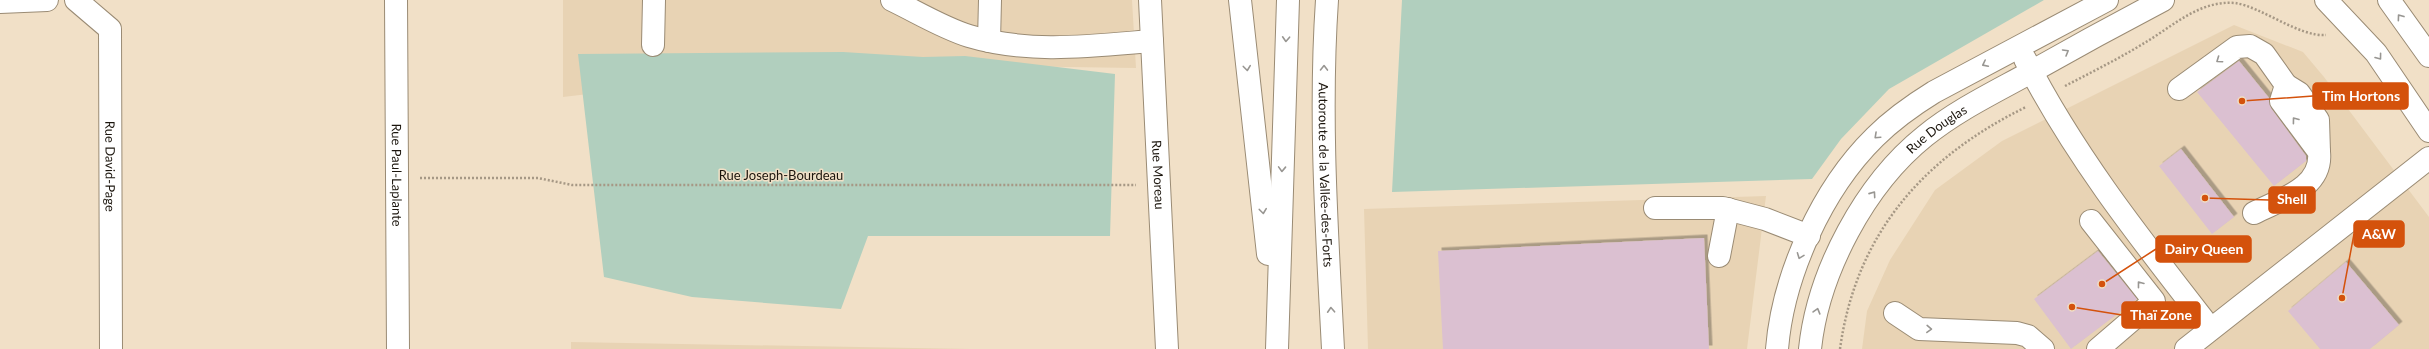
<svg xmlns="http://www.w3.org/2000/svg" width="2429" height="349" font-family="Lato,sans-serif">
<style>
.built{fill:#e8d3b4}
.green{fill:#b1cfbe}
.building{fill:#dbc0d1;filter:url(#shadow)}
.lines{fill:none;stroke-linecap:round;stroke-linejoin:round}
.minor-casing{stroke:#9a8b74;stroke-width:24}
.highway-casing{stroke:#9a8b74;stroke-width:24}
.path{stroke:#a69885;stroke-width:2.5;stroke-dasharray:2 2;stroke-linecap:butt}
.minor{stroke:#fff;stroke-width:22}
.highway{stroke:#fff;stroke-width:22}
.oneway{stroke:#989692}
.labels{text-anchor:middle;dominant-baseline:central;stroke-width:3;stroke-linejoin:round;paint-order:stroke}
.street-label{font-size:13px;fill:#1b150d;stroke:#f1e0c7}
.leader{fill:none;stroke:#d4520c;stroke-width:1.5}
.callout-dot{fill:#d4520c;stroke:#f1e0c7;stroke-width:1.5}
.callout{fill:#d4520c;stroke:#d4520c;stroke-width:1.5}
.callout-label{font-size:14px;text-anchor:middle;font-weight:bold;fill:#fff}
</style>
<defs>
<filter id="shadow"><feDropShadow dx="3.5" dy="-3.5" stdDeviation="0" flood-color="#0004"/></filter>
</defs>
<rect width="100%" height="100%" fill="#f1e0c7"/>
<!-- built -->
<g class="built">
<polygon points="563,0 1132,0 1136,68 745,62 707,80 563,97"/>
<polygon points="2234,25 2303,52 2324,77 2429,217 2429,349 1862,349 1867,311 1890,260 1935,190 2002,141"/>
<polygon points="1766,196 1747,349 1368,349 1364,209"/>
<polygon points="571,342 970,349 571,349"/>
</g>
<!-- green -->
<g class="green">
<polygon points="1402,0 2044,0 1889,89 1841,139 1812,179 1392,192"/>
<polygon points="843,52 923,57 965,56 1115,74 1110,236 868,236 841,309 692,297 604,277 578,54"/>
</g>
<!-- building -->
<g class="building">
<polygon points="2239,61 2269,98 2271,108 2306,156 2306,161 2274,186 2197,92"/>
<polygon points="2181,149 2234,217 2212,234 2159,166"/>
<polygon points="1704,238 1709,349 1443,349 1438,251"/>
<polygon points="2098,251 2137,299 2071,349 2034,299"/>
<polygon points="2346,262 2399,325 2370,349 2320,349 2288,311"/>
</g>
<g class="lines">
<defs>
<g id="minor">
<path id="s1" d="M 76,0 L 110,29 L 111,349"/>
<path id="s2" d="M 396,0 L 398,349"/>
<path d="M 892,0 C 917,12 943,28 969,36 C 1029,54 1091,46 1152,41"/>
<path id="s3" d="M 1150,0 L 1167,349"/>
<polyline points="2326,0 2376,53 2429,131"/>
<polyline points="2389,0 2429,56"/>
<polyline points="0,2 47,0"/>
<polyline points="989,41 990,0"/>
<polyline points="653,45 654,0"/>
<path d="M 2025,59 C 2075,157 2143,242 2210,328"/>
<polyline points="2286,85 2299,93 2318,120 2319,152"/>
<path d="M 2179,89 L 2237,47 L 2250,46 L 2264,54 L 2286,85 L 2281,101 L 2319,152 C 2323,188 2281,199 2254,213"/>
<polyline points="1655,208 1723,208 1765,219 1809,236"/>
<polyline points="2091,221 2154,301 2098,349"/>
<polyline points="1719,256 1728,209"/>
<polyline points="1895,313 1919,329 2017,333 2028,336 2043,349"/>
<path d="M 1777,349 C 1783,275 1822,189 1875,137 C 1892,120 1913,105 1934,92 L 2107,0"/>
<path id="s4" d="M 1810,349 C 1818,272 1865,184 1925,136 C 1957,110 1995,92 2031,72 C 2075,47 2119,23 2163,0"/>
<polyline points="2186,349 2429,158"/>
</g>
<g id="highway">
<polyline points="1240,0 1268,254"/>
<path id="s5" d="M 1327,0 C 1319,116 1327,233 1333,349"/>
<polyline points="1277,349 1288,0"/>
</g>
</defs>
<!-- minor casing -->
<use href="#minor" class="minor-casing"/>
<!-- highway casing -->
<use href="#highway" class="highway-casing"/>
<!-- path -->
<g class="path">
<path d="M 2065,86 C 2092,72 2120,58 2146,42 C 2173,26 2200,0 2235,3 C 2262,7 2299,37 2326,35"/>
<polyline points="420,178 538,178 572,185 1136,185"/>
<path d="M 1840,349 C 1856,233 1924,157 2026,107"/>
</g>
<!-- minor -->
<use href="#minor" class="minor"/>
<!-- highway -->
<use href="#highway" class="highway"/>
</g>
<!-- one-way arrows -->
<defs><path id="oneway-chevron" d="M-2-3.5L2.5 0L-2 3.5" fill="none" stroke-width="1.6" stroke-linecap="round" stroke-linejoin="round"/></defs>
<g class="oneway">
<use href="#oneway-chevron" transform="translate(2400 17) rotate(-126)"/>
<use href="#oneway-chevron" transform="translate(1286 39) rotate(93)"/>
<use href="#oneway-chevron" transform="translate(2066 52) rotate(-30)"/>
<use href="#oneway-chevron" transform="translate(2379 57) rotate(53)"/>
<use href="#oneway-chevron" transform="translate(2219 60) rotate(145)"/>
<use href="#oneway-chevron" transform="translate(1985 64) rotate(153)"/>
<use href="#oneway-chevron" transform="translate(1247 68) rotate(83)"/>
<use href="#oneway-chevron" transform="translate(1324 68) rotate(-89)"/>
<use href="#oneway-chevron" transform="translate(2295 120) rotate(-127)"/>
<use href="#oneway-chevron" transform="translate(1877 136) rotate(137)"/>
<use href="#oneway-chevron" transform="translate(1282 169) rotate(92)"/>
<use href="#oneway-chevron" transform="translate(1873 194) rotate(-55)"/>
<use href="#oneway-chevron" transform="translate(1263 211) rotate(83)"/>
<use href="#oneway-chevron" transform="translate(1800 256) rotate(111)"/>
<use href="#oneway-chevron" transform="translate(2140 284) rotate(-128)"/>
<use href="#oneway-chevron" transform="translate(1331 310) rotate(-93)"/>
<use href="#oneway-chevron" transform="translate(1817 311) rotate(-74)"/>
<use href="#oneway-chevron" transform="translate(1929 329) rotate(2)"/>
</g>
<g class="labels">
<!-- street labels -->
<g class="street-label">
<text stroke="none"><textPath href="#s4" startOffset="261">Rue Douglas</textPath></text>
<text stroke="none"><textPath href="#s1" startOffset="182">Rue David-Page</textPath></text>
<text stroke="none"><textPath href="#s2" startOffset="175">Rue Paul-Laplante</textPath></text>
<text x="781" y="175">Rue Joseph-Bourdeau</text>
<text stroke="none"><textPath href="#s3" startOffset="175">Rue Moreau</textPath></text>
<text stroke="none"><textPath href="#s5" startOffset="175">Autoroute de la Vallée-des-Forts</textPath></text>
</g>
</g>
<!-- callouts -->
<path class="leader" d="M2242 101L2313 96M2205 198L2269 200M2342 298L2354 234M2102 284L2156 249M2072 307L2122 315"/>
<g class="callout-dot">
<circle cx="2242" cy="101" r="4"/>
<circle cx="2205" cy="198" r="4"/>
<circle cx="2342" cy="298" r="4"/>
<circle cx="2102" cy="284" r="4"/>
<circle cx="2072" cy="307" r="4"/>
</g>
<g class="callout">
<rect x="2313" y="83" width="95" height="26" rx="4"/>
<rect x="2269" y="187" width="46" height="26" rx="4"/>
<rect x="2354" y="221" width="50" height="26" rx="4"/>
<rect x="2156" y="236" width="95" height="26" rx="4"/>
<rect x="2122" y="302" width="78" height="26" rx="4"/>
</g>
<g class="callout-label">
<text x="2361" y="101">Tim Hortons</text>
<text x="2292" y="204">Shell</text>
<text x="2379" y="239">A&amp;W</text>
<text x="2204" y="254">Dairy Queen</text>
<text x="2161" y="320">Thaï Zone</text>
</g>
</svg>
